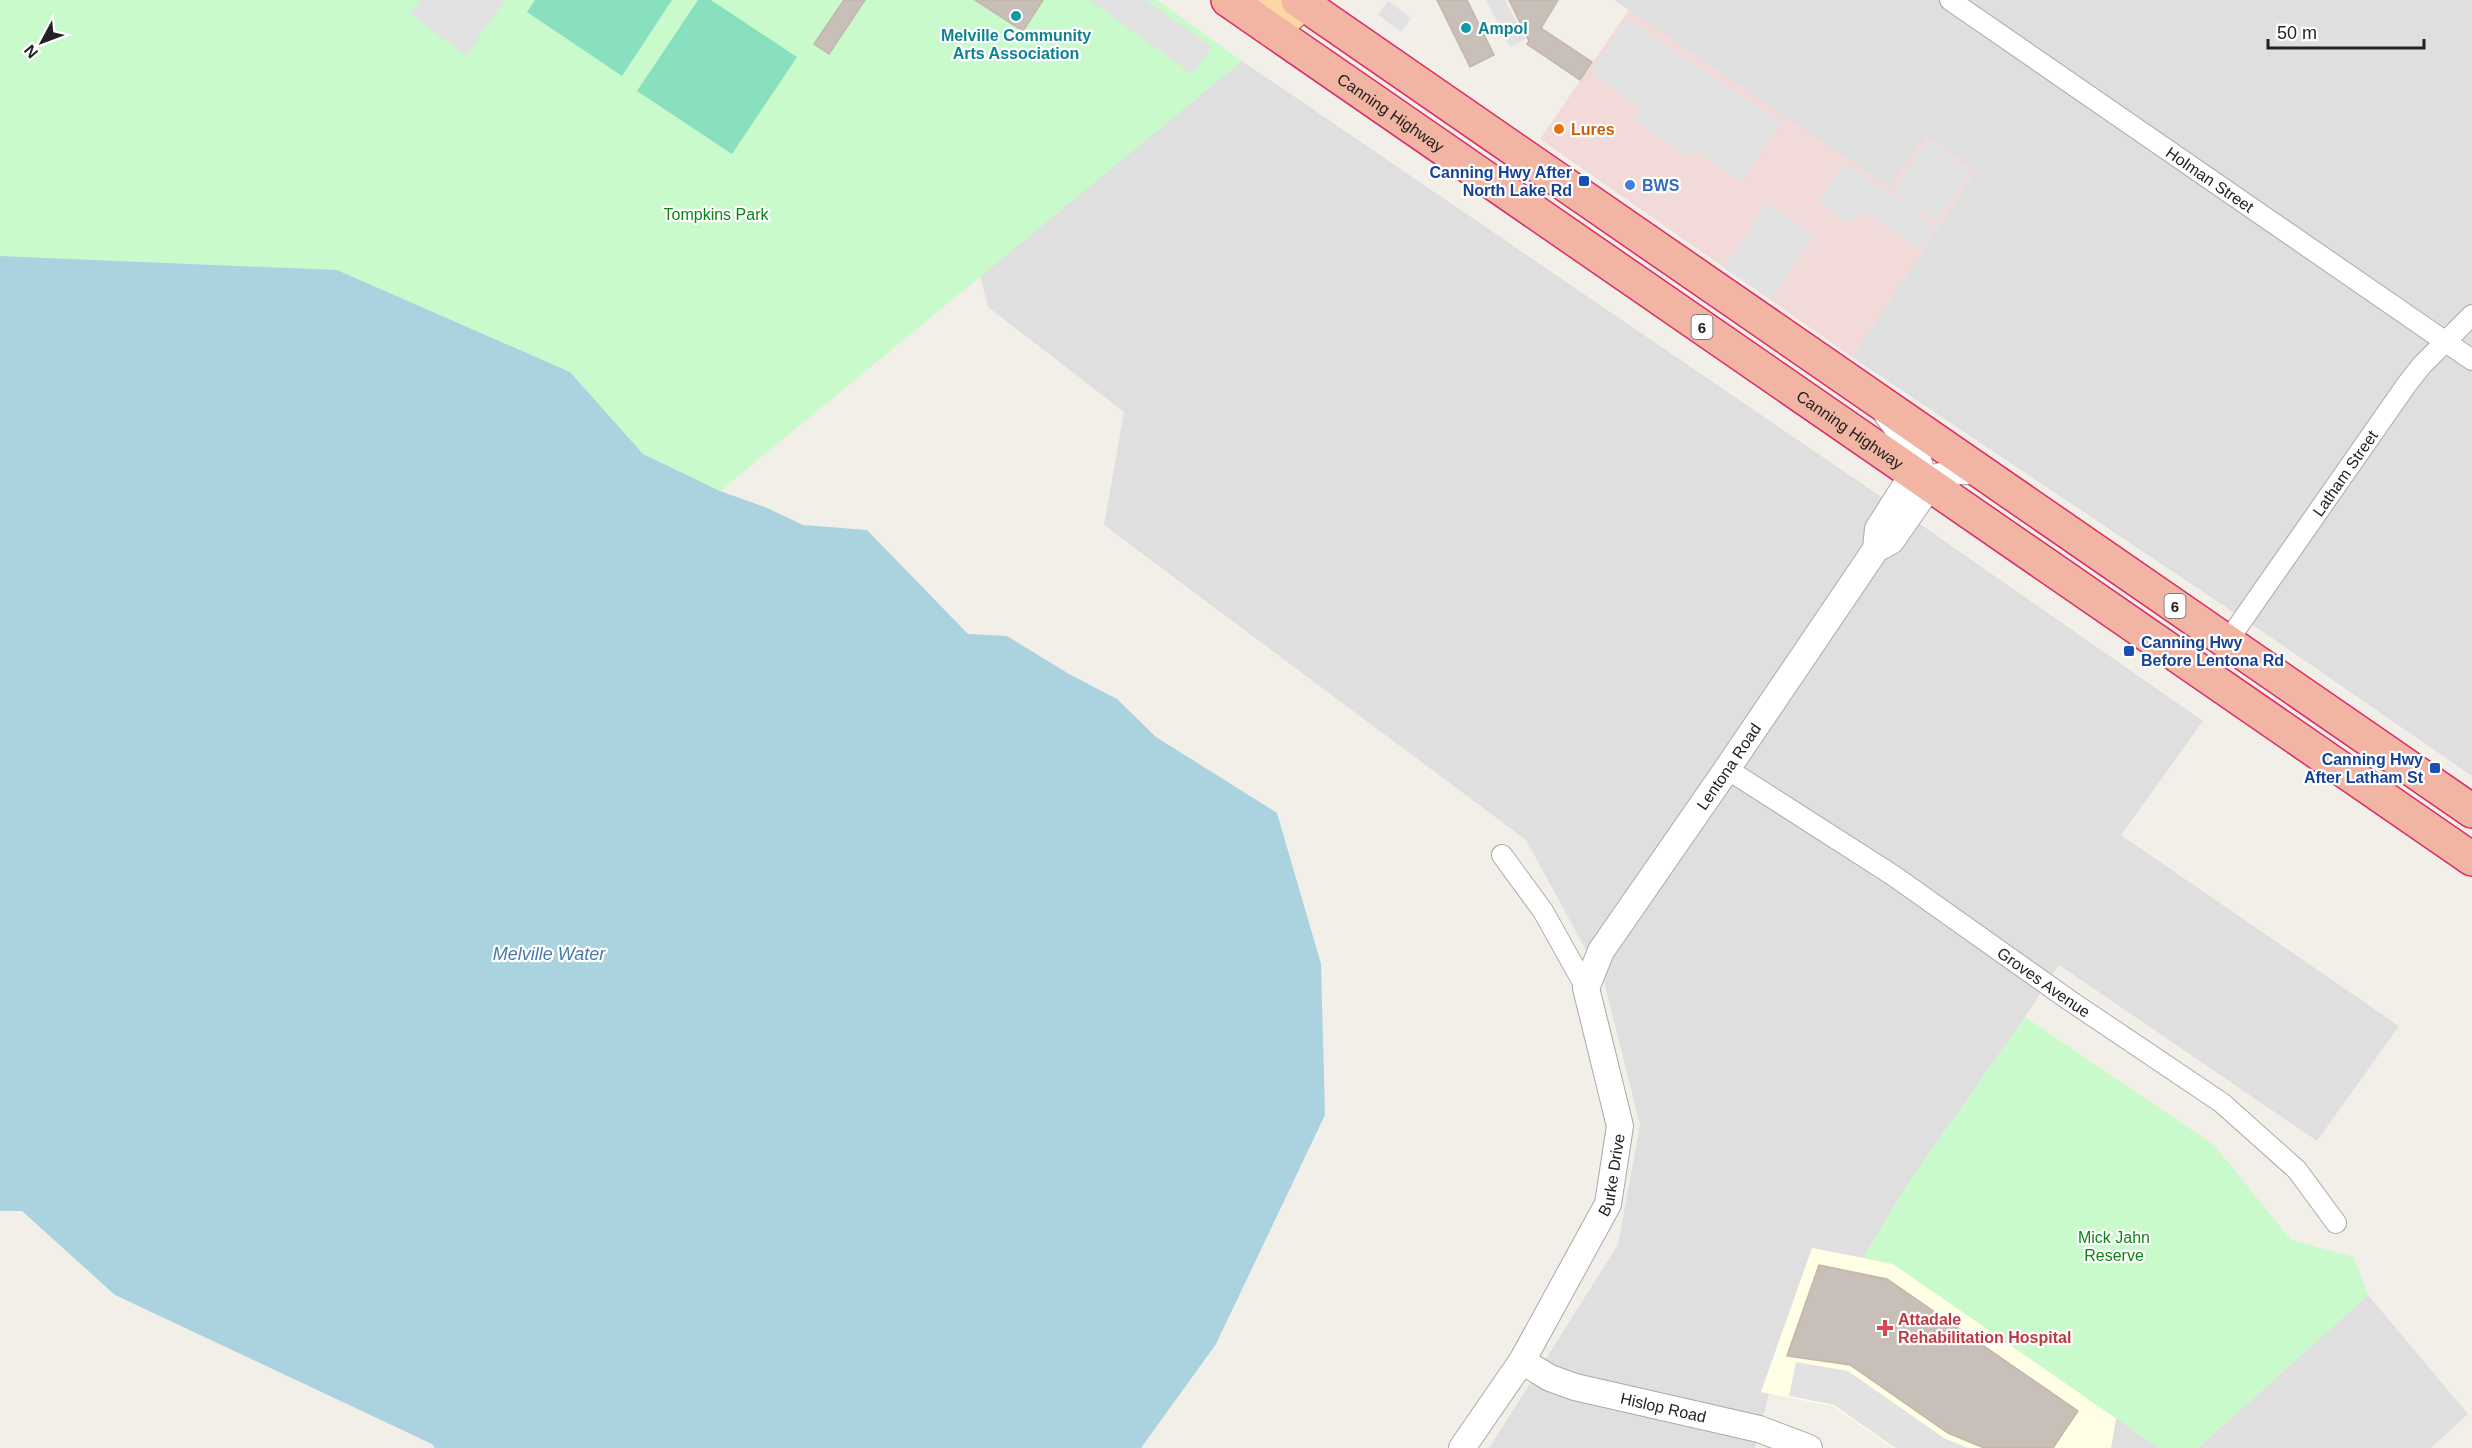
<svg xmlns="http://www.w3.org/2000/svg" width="2472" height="1448" font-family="Helvetica,sans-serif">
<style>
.residential{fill:#e0dfdf}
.commercial{fill:#f2dad9}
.education{fill:#ffffe5}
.park{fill:#c8facc}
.pitch{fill:#88e0be}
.parking{fill:#e2e2e2}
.water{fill:#aad3df}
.building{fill:#c7bfb8;stroke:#c4b6ab;stroke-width:1.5}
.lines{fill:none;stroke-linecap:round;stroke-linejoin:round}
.minor-casing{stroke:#a9a9a9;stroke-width:22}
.tertiary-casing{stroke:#a9a9a9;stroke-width:28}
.primary-casing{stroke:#a06b00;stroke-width:34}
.trunk-casing{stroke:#dc2a67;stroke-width:36}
.minor{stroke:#fff;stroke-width:20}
.tertiary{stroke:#fff;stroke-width:26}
.primary{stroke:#fcd6a4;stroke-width:32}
.trunk{stroke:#f2b4a3;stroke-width:33}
.culture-dot{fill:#0f9aa8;stroke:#fff;stroke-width:2}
.food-dot{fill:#e8710a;stroke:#fff;stroke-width:2}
.transit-dot{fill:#1a4fb4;stroke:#fff;stroke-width:2}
.shop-dot{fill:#3f7fe0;stroke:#fff;stroke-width:2}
.health-dot{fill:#e0444e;stroke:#fff;stroke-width:2}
.labels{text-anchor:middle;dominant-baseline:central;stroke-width:4.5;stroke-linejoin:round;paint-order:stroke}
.shield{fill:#fff;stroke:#646464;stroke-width:1.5}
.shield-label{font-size:15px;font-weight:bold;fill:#222}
.culture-label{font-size:16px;font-weight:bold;fill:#0d838f;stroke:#fff;text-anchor:start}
.street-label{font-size:16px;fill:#222;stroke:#fff}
.food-label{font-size:16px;font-weight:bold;fill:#c56008;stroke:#fff;text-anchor:start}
.transit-label{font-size:16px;font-weight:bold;fill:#164399;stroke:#fff;text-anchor:end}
.shop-label{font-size:16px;font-weight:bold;fill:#366cbe;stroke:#fff;text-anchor:start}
.park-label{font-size:16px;fill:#0c8416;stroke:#fff}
.health-label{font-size:16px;font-weight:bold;fill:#be3a42;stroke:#fff;text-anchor:start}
.water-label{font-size:18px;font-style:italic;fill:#4a7aab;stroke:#fff}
</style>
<rect width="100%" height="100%" fill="#f2efe9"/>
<!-- residential -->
<g class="residential">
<polygon points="1614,0 2472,0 2472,776 2269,636 1852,357 1976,170 1889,188"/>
<polygon points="1242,61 1861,483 2203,721 2121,835 2399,1026 2317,1141 2059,965 2025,1017 1907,1185 1863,1258 1812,1248 1769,1393 1755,1448 1489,1448 1618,1245 1640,1125 1605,985 1526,840 1104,525 1124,412 988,307 980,275"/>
<polygon points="2368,1295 2468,1414 2431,1448 2198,1448"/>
<polygon points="2116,1418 2160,1448 2111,1448"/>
</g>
<!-- commercial -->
<polygon class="commercial" points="1629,10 1889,188 1926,135 1976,170 1852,357 1540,139"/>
<!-- education -->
<polygon class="education" points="1812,1248 1893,1264 2116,1418 2111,1448 1893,1448 1833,1406 1761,1392"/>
<!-- park -->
<g class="park">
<polygon points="0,0 1157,0 1242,61 720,491 643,454 570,372 337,270 0,256"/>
<polygon points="2025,1017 2214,1145 2291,1240 2354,1257 2368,1295 2198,1448 2159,1448 1893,1264 1863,1258 1907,1185"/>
</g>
<!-- pitch -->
<g class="pitch">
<polygon points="535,0 672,0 622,76 527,12"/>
<polygon points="698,0 711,0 797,57 732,154 637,91"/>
</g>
<!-- parking -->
<g class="parking">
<polygon points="420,0 505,0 466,56 411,14"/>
<polygon points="1089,0 1146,0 1212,47 1192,74"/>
<polygon points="1486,0 1505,0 1525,39 1510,47"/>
<polygon points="1388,1 1411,18 1401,32 1378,15"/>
<polygon points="1627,18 1781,122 1741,182 1696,151 1691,158 1633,119 1640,107 1590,73"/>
<polygon points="1928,139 1972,170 1937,221 1923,212 1918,213 1937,226 1920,250 1860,210 1850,224 1818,201 1845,163 1906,204 1906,200 1892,191"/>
<polygon points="1767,203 1815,235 1771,300 1724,268"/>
<polygon points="1796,1362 1848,1371 1944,1438 1968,1448 1895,1448 1834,1405 1789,1396"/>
</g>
<!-- water -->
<polygon class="water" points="0,256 337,270 570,372 643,454 720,491 765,507 803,525 867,530 968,634 1007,636 1069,674 1117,699 1156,737 1277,813 1321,964 1325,1115 1216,1344 1141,1448 435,1448 432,1444 115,1295 22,1211 0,1211"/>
<!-- building -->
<g class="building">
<polygon points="844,0 865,0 829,54 814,44"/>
<polygon points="975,0 1043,0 1023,31"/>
<polygon points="1437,0 1467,0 1494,55 1470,67"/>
<polygon points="1509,0 1558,0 1541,28 1592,62 1580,80 1527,44 1529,41"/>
<polygon points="1819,1265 1887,1279 2078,1411 2053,1448 1984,1448 1948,1433 1850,1365 1787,1356"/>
</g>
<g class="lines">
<defs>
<g id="minor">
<path id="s1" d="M 1950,0 L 2472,360"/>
<path id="s2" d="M 2227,642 L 2407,384 L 2422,365 L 2472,315"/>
<path id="s3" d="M 1727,769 L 1894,876 L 2069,1000 L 2222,1103 L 2297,1170 L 2336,1223"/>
<polyline points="1502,855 1543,911 1586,988"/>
</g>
<g id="tertiary">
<polyline points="1876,549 1878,529 1906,485 1960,471 1979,471"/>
<path id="s4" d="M 1522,1361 L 1550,1378 L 1575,1387 L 1759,1429 L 1809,1448"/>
<path id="s5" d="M 1462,1448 L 1522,1361 L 1608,1204 L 1620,1126 L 1586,988 L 1601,951 L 1727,769 L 1876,549 L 1891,541 L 1921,498 L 1924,481 L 1917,456 L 1887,414"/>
</g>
<g id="primary">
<polyline points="1252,17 1271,0"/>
<polyline points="1272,31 1307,0"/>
</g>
<g id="trunk">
<path id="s6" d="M 1228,0 L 2472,859"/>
<polyline points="1298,0 2472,811"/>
</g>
</defs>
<!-- minor casing -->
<use href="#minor" class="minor-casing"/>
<!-- tertiary casing -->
<use href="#tertiary" class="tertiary-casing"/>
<!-- primary casing -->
<use href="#primary" class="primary-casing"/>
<!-- trunk casing -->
<use href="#trunk" class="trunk-casing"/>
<!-- minor -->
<use href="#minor" class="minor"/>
<!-- tertiary -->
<use href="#tertiary" class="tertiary"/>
<!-- primary -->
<use href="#primary" class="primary"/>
<!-- trunk -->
<use href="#trunk" class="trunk"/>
</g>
<!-- markers -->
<g class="culture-dot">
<circle cx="1016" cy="16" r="6"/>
<circle cx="1466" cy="28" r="6"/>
</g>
<circle class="food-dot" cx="1559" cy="129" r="6"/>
<g class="transit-dot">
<rect x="1578" y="175" width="12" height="12" rx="3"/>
<rect x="2123" y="645" width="12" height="12" rx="3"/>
<rect x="2429" y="762" width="12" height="12" rx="3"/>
</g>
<circle class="shop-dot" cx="1630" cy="185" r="6"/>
<path class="health-dot" d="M1882 1319h6v6h6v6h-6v6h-6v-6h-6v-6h6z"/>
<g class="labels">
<!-- shield labels -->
<g class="shield">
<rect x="1691.5" y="315" width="21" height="24" rx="4.5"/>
<rect x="2164.5" y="594" width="21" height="24" rx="4.5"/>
</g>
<g class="shield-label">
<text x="1702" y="327">6</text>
<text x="2175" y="606">6</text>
</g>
<!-- culture labels -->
<g class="culture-label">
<text x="1478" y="28">Ampol</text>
<text x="1016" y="35" text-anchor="middle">Melville Community<tspan x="1016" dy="18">Arts Association</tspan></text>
</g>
<!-- street labels -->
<g class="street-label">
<text stroke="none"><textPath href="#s6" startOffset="198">Canning Highway</textPath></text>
<text stroke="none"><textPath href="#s1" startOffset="316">Holman Street</textPath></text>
<text stroke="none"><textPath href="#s6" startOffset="756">Canning Highway</textPath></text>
<text stroke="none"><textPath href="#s2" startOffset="206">Latham Street</textPath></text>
<text stroke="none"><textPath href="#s5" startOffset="770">Lentona Road</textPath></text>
<text stroke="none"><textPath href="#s3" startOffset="382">Groves Avenue</textPath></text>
<text stroke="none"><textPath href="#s5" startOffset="314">Burke Drive</textPath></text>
<text stroke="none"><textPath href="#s4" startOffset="150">Hislop Road</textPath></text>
</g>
<!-- food labels -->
<g class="food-label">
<text x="1571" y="129">Lures</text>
</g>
<!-- transit labels -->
<g class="transit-label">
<text x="1572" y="172">Canning Hwy After<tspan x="1572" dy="18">North Lake Rd</tspan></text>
<text x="2141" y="642" text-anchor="start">Canning Hwy<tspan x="2141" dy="18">Before Lentona Rd</tspan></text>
<text x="2423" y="759">Canning Hwy<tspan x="2423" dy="18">After Latham St</tspan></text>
</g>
<!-- shop labels -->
<g class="shop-label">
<text x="1642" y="185">BWS</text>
</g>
<!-- park labels -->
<g class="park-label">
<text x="716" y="214">Tompkins Park</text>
<text x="2114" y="1237">Mick Jahn<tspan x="2114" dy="18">Reserve</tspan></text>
</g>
<!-- health labels -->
<g class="health-label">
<text x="1898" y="1319">Attadale<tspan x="1898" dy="18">Rehabilitation Hospital</tspan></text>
</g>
<!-- water labels -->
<g class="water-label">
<text x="549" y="954">Melville Water</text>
</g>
</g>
<!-- north arrow -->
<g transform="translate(42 42) rotate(229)" stroke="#ffffff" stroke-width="4.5" paint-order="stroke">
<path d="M0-4.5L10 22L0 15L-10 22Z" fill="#222222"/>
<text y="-9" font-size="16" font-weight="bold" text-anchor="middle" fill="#222222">N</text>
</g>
<!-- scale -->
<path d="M2268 39v9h156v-9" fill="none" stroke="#222222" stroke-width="3"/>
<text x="2277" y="39" font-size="18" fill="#222222" stroke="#ffffff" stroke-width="4.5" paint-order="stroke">50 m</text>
</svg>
